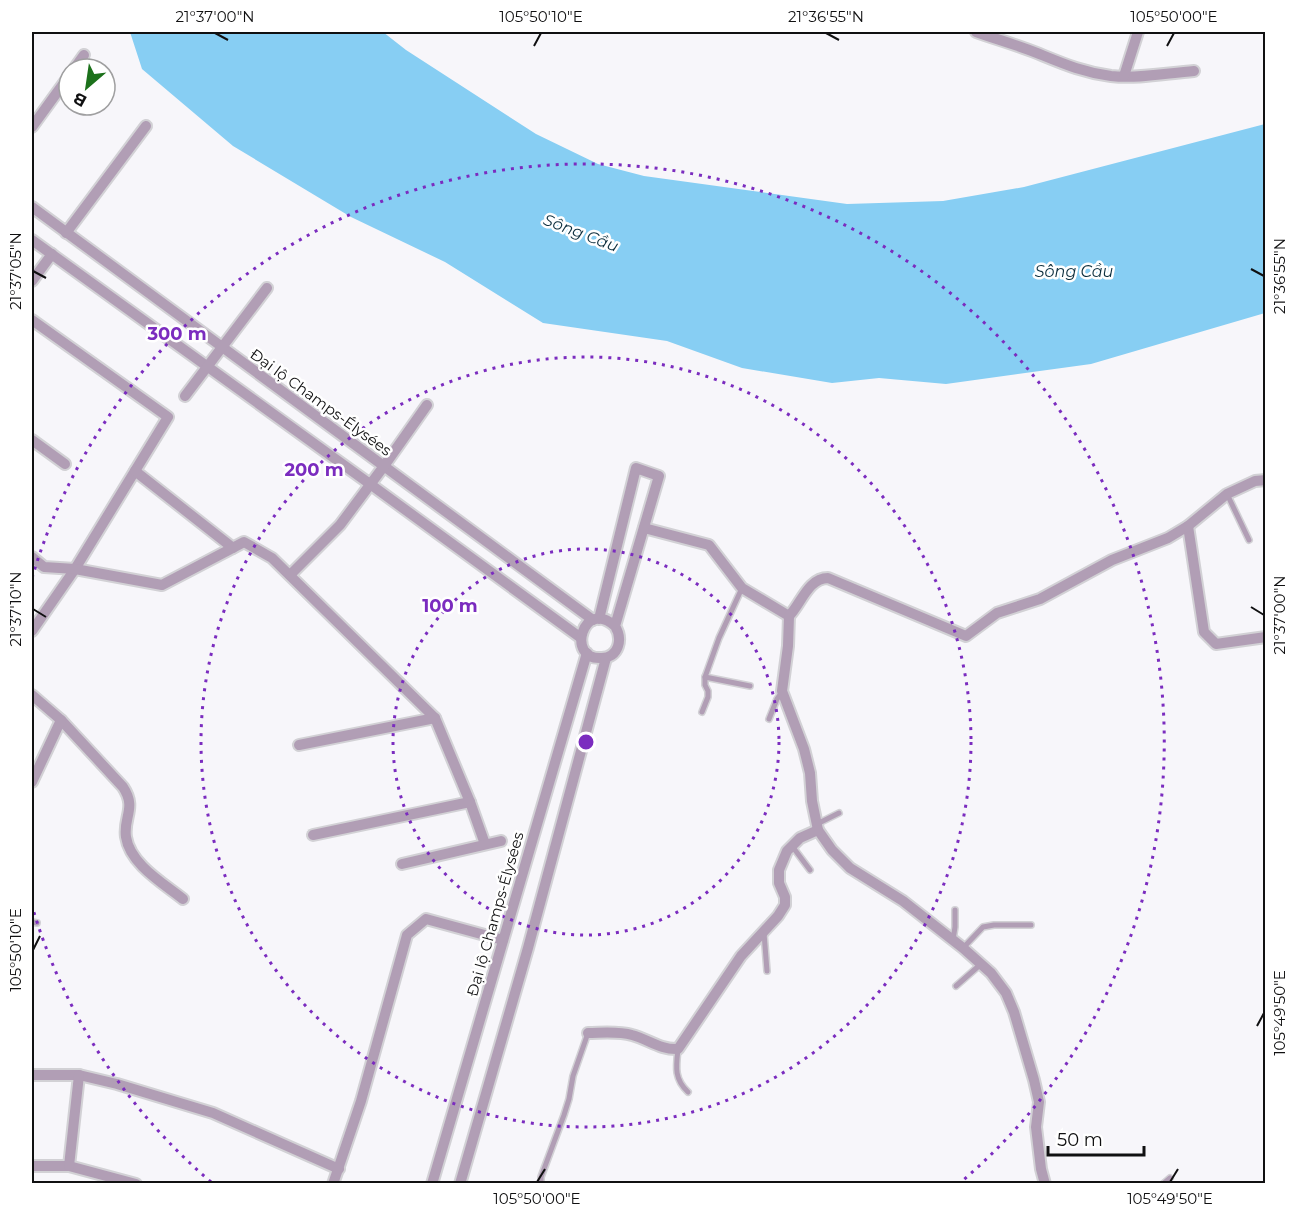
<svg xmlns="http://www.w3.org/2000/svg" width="1297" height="1215" font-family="Montserrat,sans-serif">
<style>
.water{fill:#87cef3}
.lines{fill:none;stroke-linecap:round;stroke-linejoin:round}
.service-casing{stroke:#d2d1d5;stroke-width:8}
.minor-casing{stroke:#d2d1d5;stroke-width:14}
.service{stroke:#b19eb5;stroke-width:5}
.minor{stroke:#b19eb5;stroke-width:10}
.ticks{fill:none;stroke:#101011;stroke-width:2}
.ring{fill:none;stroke:#7b2cbf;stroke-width:3;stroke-dasharray:3 6}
.labels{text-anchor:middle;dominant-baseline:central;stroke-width:5;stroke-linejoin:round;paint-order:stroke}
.street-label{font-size:15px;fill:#101011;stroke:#fff}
.water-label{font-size:16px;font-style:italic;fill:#0c2e3d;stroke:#fff}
.centre{fill:#7b2cbf;stroke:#fff;stroke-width:3}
.ring-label{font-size:18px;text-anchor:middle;font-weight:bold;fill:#7b2cbf;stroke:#fff;stroke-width:5;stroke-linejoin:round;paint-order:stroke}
.neatline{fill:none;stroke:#101011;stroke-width:2}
.ticks-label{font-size:15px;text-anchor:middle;fill:#101011}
</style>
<rect width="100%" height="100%" fill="#f7f6fa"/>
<!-- water -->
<polygon class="water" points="130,32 383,32 406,50 536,134 598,164 644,176 847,204 943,201 1024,187 1265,124 1265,313 1091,364 946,384 879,378 832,383 742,368 667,341 543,323 445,262 351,217 233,146 142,69"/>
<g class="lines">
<defs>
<g id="service">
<polyline points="1227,494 1249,540"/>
<polyline points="705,677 750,686"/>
<polyline points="702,712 708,697 708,691 705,685 705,677 719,638 742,588"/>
<polyline points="769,719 777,699 782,692"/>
<polyline points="817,824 839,813"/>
<polyline points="792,846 810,870"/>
<polyline points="32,922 37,923"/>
<polyline points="764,933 767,971"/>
<polyline points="953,940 955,927 955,910"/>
<polyline points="963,948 983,927 994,925 1031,925"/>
<polyline points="956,986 981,964"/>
<path d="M 678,1049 C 676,1067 674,1079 688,1092"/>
<polyline points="541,1184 541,1177 564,1115 569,1099 573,1076 588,1033"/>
<polyline points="1163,1184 1170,1178"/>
</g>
<g id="minor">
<path d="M 976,32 C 996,39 1017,45 1037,53 C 1064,64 1082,72 1111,76 C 1138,79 1167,73 1194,71"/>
<polyline points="74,69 84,55"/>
<polyline points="1124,76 1138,32"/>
<polyline points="32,127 69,76"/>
<polyline points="32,207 593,620"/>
<polyline points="66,233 146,126"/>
<polyline points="32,240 370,484 581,638"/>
<polyline points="32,281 52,254"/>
<polyline points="32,320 168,417 75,569 32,631"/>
<polyline points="185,396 267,288"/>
<polyline points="32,440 65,464"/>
<polyline points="135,471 233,548"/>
<polyline points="1188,526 1204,632 1216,644 1266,637"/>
<polyline points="644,528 709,545 742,588 789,616 788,646 782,691 804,749 810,773 812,801 818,830 832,850 850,868 903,901 963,948 991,973 1006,993 1014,1012 1034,1080 1039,1102 1036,1127 1041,1169 1045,1184"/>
<polyline points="32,557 44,567 75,569 162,585 244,542 272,558 435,718 470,802 485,844"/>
<polyline points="290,575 340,525 384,466 427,405"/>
<path d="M 789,616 C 801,604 808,578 828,578 L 966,636 L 997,613 L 1040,599 L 1112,560 L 1168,538 L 1188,526 L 1227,494 L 1255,481 L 1266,480"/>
<path d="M 599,619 L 636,468 L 659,476 L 615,626 C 623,639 619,657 602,658 C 565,661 583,597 615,626"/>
<path d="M 32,695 L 61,720 L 123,787 C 137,808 123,817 126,837 C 130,864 163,883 183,899"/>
<polyline points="299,745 435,718"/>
<polyline points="32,782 61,720"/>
<polyline points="313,835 470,802"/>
<polyline points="402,864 501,841"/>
<path d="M 588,1033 C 601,1033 618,1031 632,1035 C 648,1039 660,1050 678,1049 L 741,956 L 778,916 L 785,905 L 785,897 L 779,883 L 779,870 L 787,851 L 800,838 L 818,830"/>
<polyline points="32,1075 79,1075 117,1084 213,1113 339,1169"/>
<polyline points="32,1166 69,1166 136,1184"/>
<polyline points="69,1166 79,1075"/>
<polyline points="333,1184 361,1101 407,935 426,919 503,940"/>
<polyline points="432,1184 587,653"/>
<polyline points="460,1184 528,948 606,658"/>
</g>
</defs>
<!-- service casing -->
<use href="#service" class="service-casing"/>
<!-- minor casing -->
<use href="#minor" class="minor-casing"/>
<!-- service -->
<use href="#service" class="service"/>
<!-- minor -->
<use href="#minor" class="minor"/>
</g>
<!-- ticks -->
<path class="ticks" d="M 215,33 L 228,40M 826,33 L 839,40M 534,46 L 541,33M 1167,46 L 1174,33M 1251,269 L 1264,276M 33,271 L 46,278M 1251,607 L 1264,615M 33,609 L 46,617M 33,950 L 40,936M 1257,1026 L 1264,1013M 537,1182 L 545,1169M 1170,1182 L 1178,1169"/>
<!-- distance rings -->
<g class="ring">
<circle cx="586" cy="742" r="193"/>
<circle cx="586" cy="742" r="385"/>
<path d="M211 1182A578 578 0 0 1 32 906M32 578A578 578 0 1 1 961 1182"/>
</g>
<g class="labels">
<!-- street labels -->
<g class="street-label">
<text transform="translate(321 402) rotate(36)">Đại lộ Champs-Élysées</text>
<text transform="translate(495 914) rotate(-74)">Đại lộ Champs-Élysées</text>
</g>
<!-- water labels -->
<g class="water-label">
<text transform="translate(581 233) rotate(21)">Sông Cầu</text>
<text x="1074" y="271">Sông Cầu</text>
</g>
</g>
<circle cx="586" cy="742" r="9" class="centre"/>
<g class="ring-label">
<text x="177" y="340">300 m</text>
<text x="314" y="476">200 m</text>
<text x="450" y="612">100 m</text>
</g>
<!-- border -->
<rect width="1297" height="1215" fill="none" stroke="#ffffff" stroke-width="66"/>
<!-- north arrow -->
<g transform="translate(87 87) rotate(209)"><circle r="28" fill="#ffffff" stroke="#9f9fa0" stroke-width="1.5"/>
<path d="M0-4.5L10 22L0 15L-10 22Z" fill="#1c711b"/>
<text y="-9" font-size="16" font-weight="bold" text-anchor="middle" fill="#101011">B</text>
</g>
<!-- scale -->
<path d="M1048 1146v9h96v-9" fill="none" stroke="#101011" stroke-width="3"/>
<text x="1057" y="1146" font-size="18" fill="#101011" stroke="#ffffff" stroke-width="4.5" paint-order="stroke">50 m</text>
<rect x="33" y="33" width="1231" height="1149" class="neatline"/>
<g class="ticks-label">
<text x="215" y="22">21°37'00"N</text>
<text x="541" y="22">105°50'10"E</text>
<text x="826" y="22">21°36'55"N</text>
<text x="1174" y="22">105°50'00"E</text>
<text transform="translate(16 271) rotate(-90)" y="5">21°37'05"N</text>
<text transform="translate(1280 276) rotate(-90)" y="5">21°36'55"N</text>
<text transform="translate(16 609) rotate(-90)" y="5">21°37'10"N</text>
<text transform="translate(1280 615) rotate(-90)" y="5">21°37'00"N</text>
<text transform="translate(16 950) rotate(-90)" y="5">105°50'10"E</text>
<text transform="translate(1280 1013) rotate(-90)" y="5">105°49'50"E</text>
<text x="537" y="1204">105°50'00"E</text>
<text x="1170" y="1204">105°49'50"E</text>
</g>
</svg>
